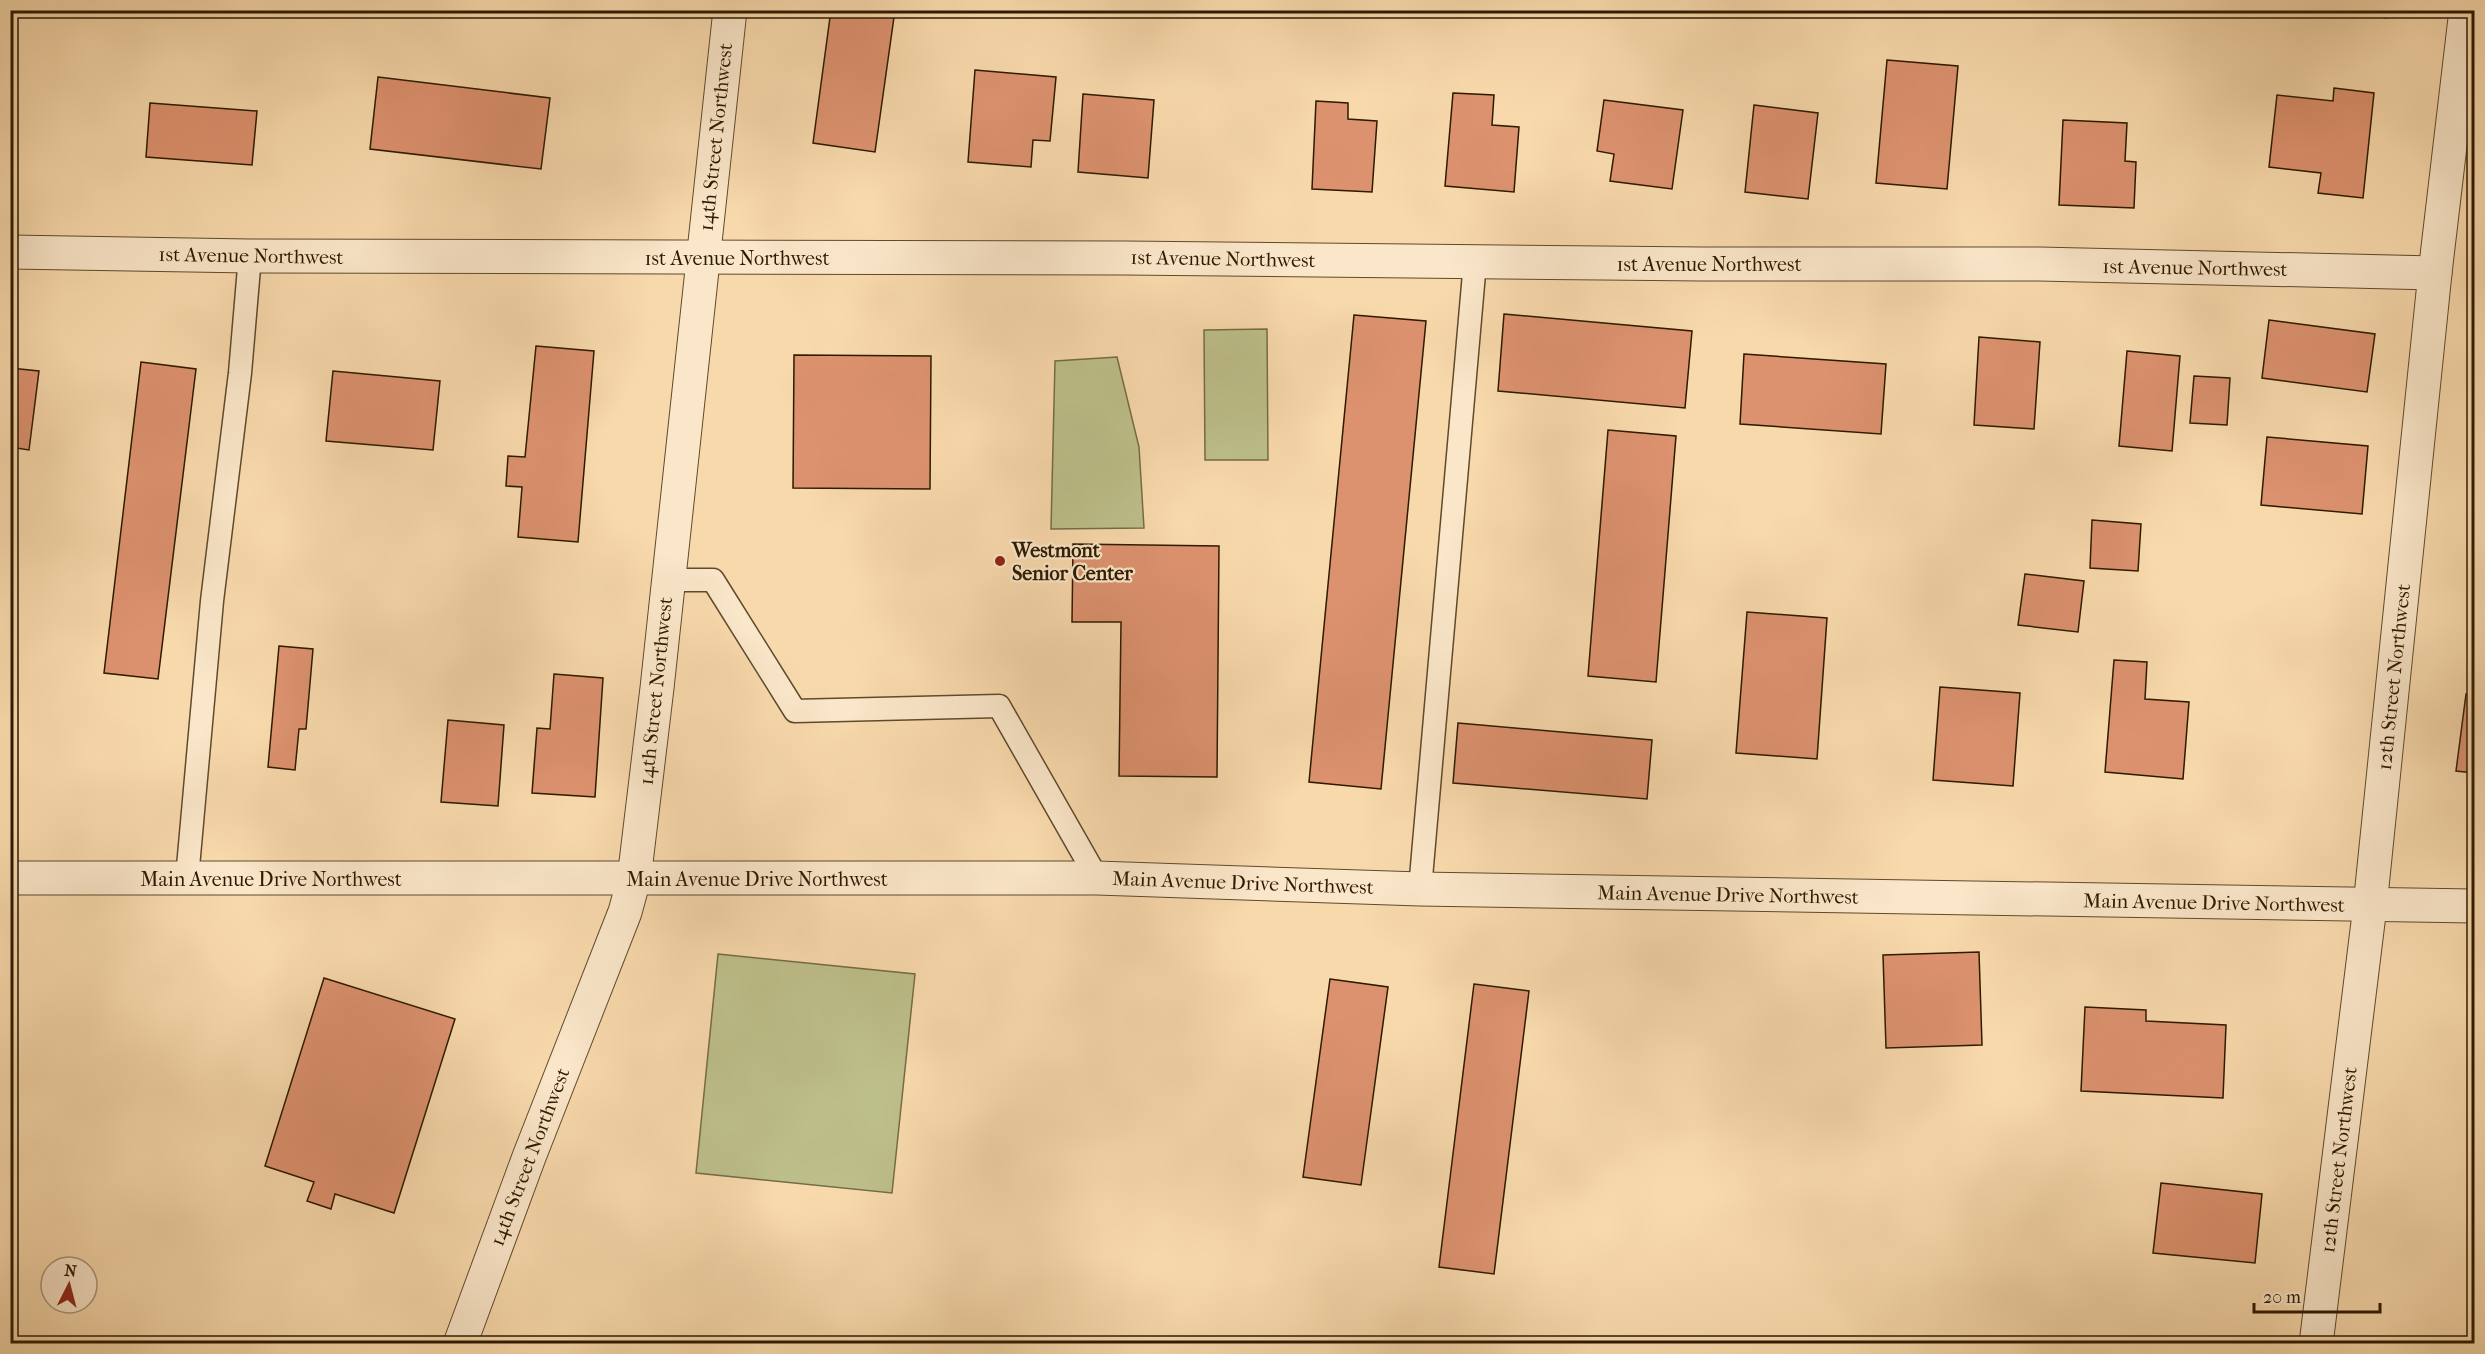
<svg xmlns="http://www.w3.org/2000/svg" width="2485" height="1354" font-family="'IM FELL French Canon',serif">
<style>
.green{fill:#bdbf8a;stroke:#746c46;stroke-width:1.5}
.building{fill:#dd926f;stroke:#2c1a01;stroke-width:1.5}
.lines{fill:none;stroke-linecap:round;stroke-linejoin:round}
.service-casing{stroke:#5f4a2c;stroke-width:25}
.minor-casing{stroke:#5f4a2c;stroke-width:35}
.service{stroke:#fae6c9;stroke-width:22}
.minor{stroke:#fae6c9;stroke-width:33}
.poi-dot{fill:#8f2418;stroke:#fae6c9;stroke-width:2}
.labels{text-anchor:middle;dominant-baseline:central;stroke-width:4.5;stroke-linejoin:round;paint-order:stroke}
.street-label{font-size:20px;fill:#2c1a01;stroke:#fae6c9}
.poi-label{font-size:20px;font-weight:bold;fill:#2c1a01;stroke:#fae6c9;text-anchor:start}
</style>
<rect width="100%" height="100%" fill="#f8d9ac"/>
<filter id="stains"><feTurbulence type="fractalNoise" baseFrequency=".00333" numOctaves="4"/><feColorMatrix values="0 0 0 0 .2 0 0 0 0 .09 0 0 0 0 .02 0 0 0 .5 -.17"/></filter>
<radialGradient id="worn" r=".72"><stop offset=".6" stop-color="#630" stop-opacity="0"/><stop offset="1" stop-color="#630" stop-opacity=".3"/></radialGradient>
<!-- green -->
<g class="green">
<polygon points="1267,329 1268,460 1205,460 1204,330"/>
<polygon points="1117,357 1139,447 1144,528 1051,529 1055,361"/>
<polygon points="718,954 915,974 892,1193 696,1173"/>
</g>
<!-- building -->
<g class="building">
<polygon points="831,10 895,10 875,152 813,143"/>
<polygon points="2331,10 2388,10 2387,18"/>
<polygon points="1887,60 1958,66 1947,189 1876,183"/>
<polygon points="975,70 1056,77 1050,141 1033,140 1031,167 968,162"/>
<polygon points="378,77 550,98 541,169 370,149"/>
<polygon points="2334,88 2374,93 2363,198 2318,193 2321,173 2269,167 2277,95 2333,101"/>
<polygon points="1453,93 1494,95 1492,125 1519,127 1514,192 1445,186"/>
<polygon points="1083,94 1154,100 1148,178 1078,172"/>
<polygon points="1604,100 1683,110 1672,189 1610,181 1614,154 1597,151"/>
<polygon points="1316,101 1348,103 1348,119 1377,121 1372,192 1312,189"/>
<polygon points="150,103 257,111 252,165 146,157"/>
<polygon points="1754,105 1818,113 1808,199 1745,192"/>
<polygon points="2063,120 2127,123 2125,161 2136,162 2134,208 2059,205"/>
<polygon points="1504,314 1692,331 1685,408 1498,391"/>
<polygon points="1354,315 1426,321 1381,789 1309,782"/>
<polygon points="2269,320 2375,334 2367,392 2262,378"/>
<polygon points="1979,337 2040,342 2034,429 1974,425"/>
<polygon points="536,346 594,351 578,542 518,537 522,487 506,486 508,456 525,457"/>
<polygon points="2127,351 2180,356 2172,451 2119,446"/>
<polygon points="1744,354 1886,364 1881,434 1740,424"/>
<polygon points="794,355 931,356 930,489 793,488"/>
<polygon points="141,362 196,369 158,679 104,673"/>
<polygon points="10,368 39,371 29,450 10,447"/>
<polygon points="333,371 440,381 433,450 326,441"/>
<polygon points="2194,376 2230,378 2227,425 2190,423"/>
<polygon points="1608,430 1676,436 1656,682 1588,676"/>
<polygon points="2267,437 2368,446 2362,514 2261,505"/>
<polygon points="2092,520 2141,524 2138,571 2090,568"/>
<polygon points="1073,544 1219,546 1217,777 1119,776 1121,622 1072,622"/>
<polygon points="2025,574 2084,581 2078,632 2018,625"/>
<polygon points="1747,612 1827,618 1817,759 1736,753"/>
<polygon points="279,646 313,649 306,729 299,729 295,770 268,767"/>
<polygon points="2114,660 2147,662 2145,699 2189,702 2183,779 2105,772"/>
<polygon points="554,674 603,678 595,797 532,793 537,728 550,729"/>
<polygon points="1940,687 2020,693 2013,786 1933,780"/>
<polygon points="2466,694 2474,695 2474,773 2456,771"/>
<polygon points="448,720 504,725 498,806 441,802"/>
<polygon points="1458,723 1652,740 1647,799 1453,783"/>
<polygon points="1979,952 1982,1045 1886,1048 1883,955"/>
<polygon points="324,978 455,1019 394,1213 335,1194 331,1209 307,1201 314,1182 265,1166"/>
<polygon points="1330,979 1388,987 1361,1185 1303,1177"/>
<polygon points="1474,984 1529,991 1494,1274 1439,1267"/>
<polygon points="2085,1007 2146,1010 2146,1021 2226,1025 2223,1098 2081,1091"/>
<polygon points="2161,1183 2262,1194 2255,1263 2153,1253"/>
</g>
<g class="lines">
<defs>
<g id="service">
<polyline points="668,580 713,580 795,711 999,706 1097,878"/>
<polyline points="187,878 212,601 240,373 250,256"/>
<polyline points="1420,889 1475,262"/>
</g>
<g id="minor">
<polyline points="10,252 250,256 1125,258 1703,264 2039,264 2435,273"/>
<polyline points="10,878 1097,878 1420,889 2474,906"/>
<polyline points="460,1344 529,1157 625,912 634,879 657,688 730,10"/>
<polyline points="2316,1344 2370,906 2435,273 2466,10"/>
</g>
</defs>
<!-- service casing -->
<use href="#service" class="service-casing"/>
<!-- minor casing -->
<use href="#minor" class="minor-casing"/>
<!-- service -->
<use href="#service" class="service"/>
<!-- minor -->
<use href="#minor" class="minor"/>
</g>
<!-- markers -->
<circle class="poi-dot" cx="1000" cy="561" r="6"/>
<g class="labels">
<!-- street labels -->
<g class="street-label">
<text transform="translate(716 137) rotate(-84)">14th Street Northwest</text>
<text transform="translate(251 256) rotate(1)">1st Avenue Northwest</text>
<text x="737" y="258">1st Avenue Northwest</text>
<text transform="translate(1223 259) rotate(1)">1st Avenue Northwest</text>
<text x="1709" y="264">1st Avenue Northwest</text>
<text transform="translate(2195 268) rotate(1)">1st Avenue Northwest</text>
<text transform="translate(2394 677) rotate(-84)">12th Street Northwest</text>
<text transform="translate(656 691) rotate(-84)">14th Street Northwest</text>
<text x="271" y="879">Main Avenue Drive Northwest</text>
<text x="757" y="879">Main Avenue Drive Northwest</text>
<text transform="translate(1243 883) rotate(2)">Main Avenue Drive Northwest</text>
<text transform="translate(1728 895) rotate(1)">Main Avenue Drive Northwest</text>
<text transform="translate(2214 903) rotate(1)">Main Avenue Drive Northwest</text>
<text transform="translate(530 1157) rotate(-69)">14th Street Northwest</text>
<text transform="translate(2339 1160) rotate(-83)">12th Street Northwest</text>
</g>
<!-- poi labels -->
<g class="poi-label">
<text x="1012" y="550">Westmont<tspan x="1012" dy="23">Senior Center</tspan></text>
</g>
</g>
<!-- margin -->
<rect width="2485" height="1354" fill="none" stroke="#f8d9ac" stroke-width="36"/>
<rect x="12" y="12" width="2461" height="1330" fill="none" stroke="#2c1a01" stroke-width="3"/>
<rect x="18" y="18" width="2449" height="1318" fill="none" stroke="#2c1a01" stroke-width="1.5"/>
<!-- north arrow -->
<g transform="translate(69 1285) rotate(6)"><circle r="28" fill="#fae6c9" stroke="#a89479" stroke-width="1.5"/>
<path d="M0-4.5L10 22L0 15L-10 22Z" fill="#8f2418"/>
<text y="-9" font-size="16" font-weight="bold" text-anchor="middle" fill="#2c1a01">N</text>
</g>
<!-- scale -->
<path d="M2254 1303v9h126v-9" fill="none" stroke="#2c1a01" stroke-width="3"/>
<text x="2263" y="1303" font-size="18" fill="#2c1a01" stroke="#fae6c9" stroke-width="4.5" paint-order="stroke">20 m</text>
<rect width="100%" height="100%" filter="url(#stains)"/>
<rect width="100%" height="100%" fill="url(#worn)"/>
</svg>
